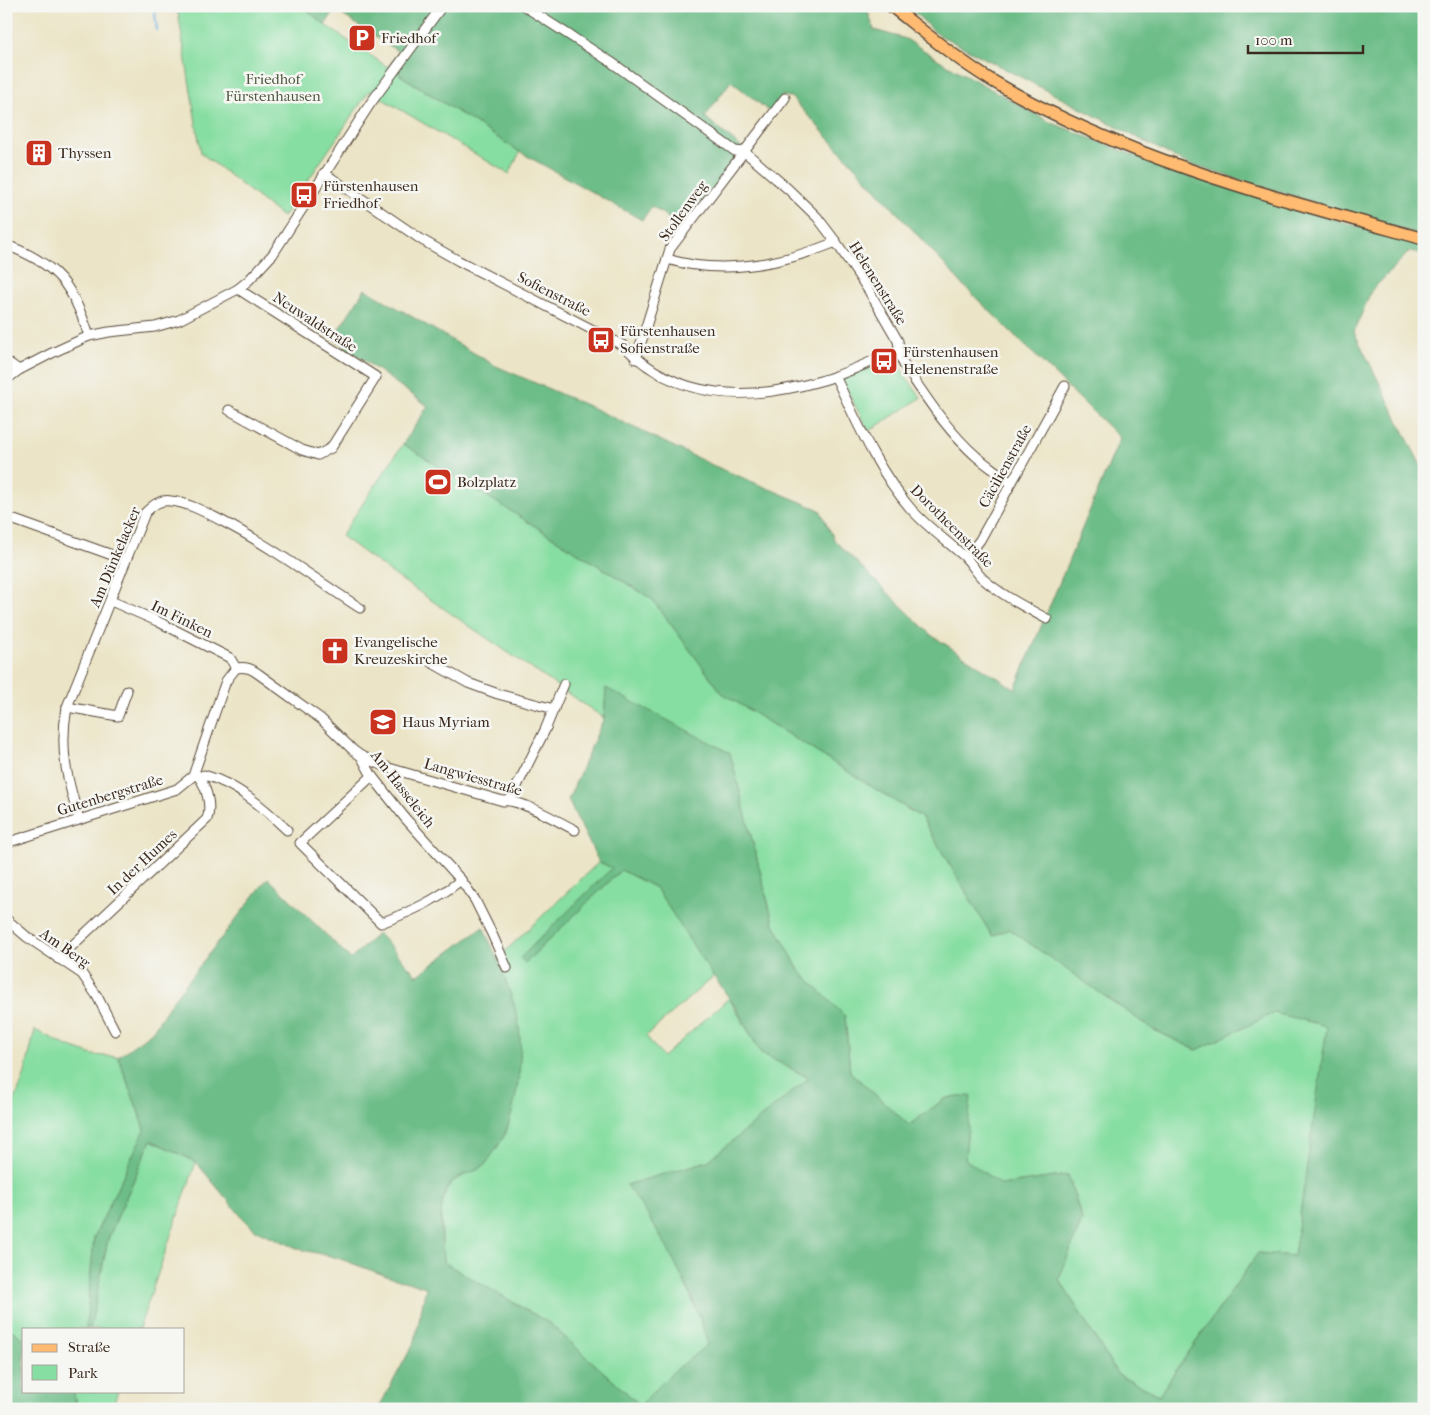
<svg xmlns="http://www.w3.org/2000/svg" width="1430" height="1415" font-family="'IM FELL French Canon',serif">
<style>
.green{fill:#87dea2;stroke:#618460}
.forest{fill:#6dbd88;stroke:#547453}
.lines{fill:none;stroke-linecap:round;stroke-linejoin:round}
.stream{stroke:#62addb;stroke-width:2.5}
.minor-casing{stroke:#554637;stroke-width:11}
.major-casing{stroke:#554637;stroke-width:14}
.minor{stroke:#fff;stroke-width:9}
.major{stroke:#ffbb71;stroke-width:11}
.labels{text-anchor:middle;dominant-baseline:central;stroke-width:5;stroke-linejoin:round;paint-order:stroke}
.poi-label{font-size:15px;fill:#3b2a1e;stroke:#f6f6f2;text-anchor:start}
.park-label{font-size:15px;fill:#4e573f;stroke:#f6f6f2}
.street-label{font-size:15px;fill:#3b2a1e;stroke:#f6f6f2}
</style>
<rect width="100%" height="100%" fill="#f6f6f2"/>
<filter id="ink" filterUnits="userSpaceOnUse"><feTurbulence type="fractalNoise" baseFrequency=".02" numOctaves="2"/><feDisplacementMap in="SourceGraphic" scale="10" xChannelSelector="R" yChannelSelector="G"/><feConvolveMatrix kernelMatrix="1 2 1 2 8 2 1 2 1" color-interpolation-filters="sRGB"/></filter>
<filter id="wash" filterUnits="userSpaceOnUse"><feTurbulence type="fractalNoise" baseFrequency=".0096" numOctaves="4" result="noise"/><feDisplacementMap in="SourceGraphic" scale="20" xChannelSelector="R" yChannelSelector="G"/><feGaussianBlur stdDeviation="1.12" result="paint"/><feColorMatrix in="noise" values="0 0 0 0 0 0 0 0 0 0 0 0 0 0 0 0 0 1.4 0 .05"/><feComposite in="paint" operator="in"/></filter>
<g filter="url(#wash)">
<rect width="100%" height="100%" fill="#ebe4c6"/>
<!-- green -->
<g class="green">
<polygon points="177,6 302,6 325,25 386,66 520,152 509,174 369,91 283,217 201,153"/>
<polygon points="881,363 884,369 891,367 895,371 901,369 921,398 869,431 841,380"/>
<polygon points="403,444 652,599 722,693 922,818 992,936 1009,929 1152,1029 1196,1050 1274,1013 1328,1026 1294,1256 1258,1253 1159,1395 1118,1375 1059,1279 1082,1220 1068,1175 1001,1185 965,1159 946,1098 909,1125 850,1072 845,1016 799,970 773,922 730,753 606,689 604,718 393,574 341,536"/>
<path d="M 599,862 L 613,868 L 520,958 L 525,963 L 621,870 L 656,888 L 714,976 L 646,1036 L 663,1057 L 729,998 L 761,1053 L 809,1078 L 708,1161 L 627,1185 C 662,1232 691,1288 708,1344 L 671,1374 L 640,1405 L 549,1323 L 443,1262 L 441,1208 L 445,1192 L 453,1181 L 485,1165 L 506,1133 L 516,1093 L 520,1054 L 517,1016 L 498,958 Z"/>
<polygon points="35,1030 67,1046 93,1055 118,1057 145,1129 94,1238 86,1329 24,1329 24,1339 6,1326 6,1122 24,1077"/>
<polygon points="151,1140 196,1162 139,1329 90,1329 108,1239"/>
<polygon points="73,1391 118,1391 112,1409 78,1409"/>
</g>
<!-- forest -->
<g class="forest">
<path d="M 302,6 L 868,6 L 867,9 L 874,30 L 906,39 L 944,63 L 1050,122 L 1178,173 L 1424,246 L 1424,256 L 1410,251 L 1371,291 L 1354,332 L 1424,472 L 1424,1409 L 378,1409 L 415,1341 L 426,1287 L 392,1278 L 338,1258 L 299,1249 L 254,1229 L 241,1216 L 196,1162 L 151,1140 L 108,1239 L 90,1329 L 86,1329 L 94,1238 L 145,1129 L 118,1057 L 152,1032 L 173,1000 L 268,878 L 351,959 L 378,933 L 417,976 L 483,927 C 496,955 509,985 517,1015 C 525,1049 518,1099 506,1131 C 502,1141 493,1154 486,1163 C 479,1173 462,1173 453,1181 C 435,1197 442,1240 443,1262 L 549,1323 L 640,1405 L 671,1374 L 708,1344 C 704,1333 702,1321 697,1310 C 681,1270 653,1219 626,1185 L 708,1161 L 809,1078 L 761,1053 L 735,1006 L 709,970 L 656,888 L 621,870 L 525,963 L 520,958 L 612,868 L 599,862 L 568,800 L 604,718 L 606,688 L 730,753 L 773,922 L 799,970 L 845,1016 L 850,1072 L 909,1125 L 946,1098 L 971,1096 L 965,1159 L 1001,1185 L 1068,1175 L 1082,1220 L 1059,1279 L 1118,1375 L 1159,1395 L 1258,1253 L 1294,1256 L 1327,1026 L 1274,1013 L 1197,1050 L 1152,1029 L 1009,929 L 992,936 L 922,818 L 722,693 L 652,599 L 403,444 L 428,406 L 333,338 L 365,289 L 496,366 L 595,409 L 712,465 L 820,510 L 835,541 L 931,635 L 1015,689 L 1120,438 L 966,288 L 791,97 L 782,96 L 770,112 L 731,81 L 705,117 L 743,149 L 682,228 L 652,206 L 642,220 L 520,152 L 388,67 L 399,52 L 335,10 L 325,25 Z"/>
<polygon points="908,6 1424,6 1424,236 1188,164 936,33"/>
<polygon points="6,1326 24,1339 24,1391 73,1391 78,1409 6,1409"/>
</g>
<g class="lines">
<!-- stream -->
<polyline class="stream" points="154,6 157,30"/>
</g>
</g>
<g filter="url(#ink)">
<g class="lines">
<defs>
<g id="minor">
<path d="M 524,6 L 611,62 L 735,151 L 745,152 L 788,189 L 817,217 L 836,242 L 869,291 L 898,341 L 901,358 L 904,365 C 926,397 947,431 977,457 C 988,466 1000,474 1011,483"/>
<path d="M 324,173 L 422,240 L 459,261 L 624,346 C 678,402 750,401 820,381 C 847,374 873,360 899,350"/>
<path d="M 6,245 C 58,264 73,286 89,336"/>
<path d="M 667,259 C 723,276 782,264 836,242"/>
<polyline points="636,359 670,249 785,98"/>
<polyline points="6,361 19,370"/>
<path d="M 835,376 C 857,422 877,470 911,509 C 927,527 947,541 965,557 C 971,563 976,572 982,578 C 1001,595 1025,607 1047,619"/>
<polyline points="6,380 19,370 52,353 89,336 109,332 155,327 179,320 238,289 249,280 273,254 370,104 442,6"/>
<polyline points="229,410 302,450 318,455 331,448 376,377 238,289"/>
<polyline points="6,517 126,560"/>
<polyline points="966,558 980,540 1065,386"/>
<polyline points="111,601 157,621 230,658 236,668"/>
<polyline points="427,660 468,683 498,694 554,709"/>
<path d="M 236,668 C 246,666 252,669 260,675 L 321,719 L 354,751 L 361,756 L 372,776 L 405,818 L 461,880 L 475,900 L 492,934 L 507,968"/>
<polyline points="67,707 118,716 127,691"/>
<path d="M 361,756 L 389,768 L 503,801 C 519,798 559,822 575,830"/>
<path d="M 372,776 L 300,843 L 381,923 C 414,910 433,902 461,880"/>
<path d="M 199,777 L 204,775 C 237,784 263,807 287,830"/>
<polyline points="510,800 545,730 564,684"/>
<path d="M 79,819 C 67,779 59,749 67,707 L 145,513 C 153,505 160,499 171,501 C 190,503 208,514 224,522 C 272,547 315,579 360,608"/>
<polyline points="6,843 177,789 193,776 221,695 226,681 236,668"/>
<polyline points="6,919 27,937 82,974 97,996 115,1031"/>
<path d="M 58,959 L 207,819 C 212,805 206,783 195,773"/>
</g>
<path id="major" d="M 891,6 C 923,31 956,59 991,80 C 1124,159 1276,198 1424,239"/>
</defs>
<!-- minor casing -->
<use href="#minor" class="minor-casing"/>
<!-- major casing -->
<use href="#major" class="major-casing"/>
<!-- minor -->
<use href="#minor" class="minor"/>
<!-- major -->
<use href="#major" class="major"/>
</g>
</g>
<!-- icons -->
<defs>
<symbol id="parking-square" viewBox="-11 -11 22 22"><rect x="-9" y="-9" width="18" height="18" rx="4" fill="#c8321e" stroke="#f6f6f2"/><path d="M-3.5-5.5H1a3.5 3.5 0 0 1 0 7H-1V5.5H-3.5ZM-1-3.4V-.6H.8a1.4 1.4 0 0 0 0-2.8Z" fill="#fff"/></symbol>
<symbol id="building-square" viewBox="-11 -11 22 22"><rect x="-9" y="-9" width="18" height="18" rx="4" fill="#c8321e" stroke="#f6f6f2"/><path d="M-4-6H4V6H1V3H-1V6H-4ZM-2.5-4.3h1.7v1.8h-1.7ZM.8-4.3h1.7v1.8H.8ZM-2.5-1h1.7V.8h-1.7ZM.8-1h1.7V.8H.8Z" fill="#fff"/></symbol>
<symbol id="bus-square" viewBox="-11 -11 22 22"><rect x="-9" y="-9" width="18" height="18" rx="4" fill="#c8321e" stroke="#f6f6f2"/><path d="M-5-6H5V4H4V6H2V4H-2V6H-4V4H-5ZM-3.5-4V0h7V-4ZM-3.5 1.2v1.5H-2V1.2ZM2 1.2v1.5H3.5V1.2Z" fill="#fff"/></symbol>
<symbol id="stadium-square" viewBox="-11 -11 22 22"><rect x="-9" y="-9" width="18" height="18" rx="4" fill="#c8321e" stroke="#f6f6f2"/><path d="M0-5a6.5 5 0 1 0 0 10a6.5 5 0 1 0 0-10ZM-3.5-1.8h7v3.6h-7Z" fill="#fff"/></symbol>
<symbol id="church-square" viewBox="-11 -11 22 22"><rect x="-9" y="-9" width="18" height="18" rx="4" fill="#c8321e" stroke="#f6f6f2"/><path d="M-1.2-6h2.4v3.5h3.3v2.4h-3.3V6h-2.4V-.1h-3.3v-2.4h3.3Z" fill="#fff"/></symbol>
<symbol id="school-square" viewBox="-11 -11 22 22"><rect x="-9" y="-9" width="18" height="18" rx="4" fill="#c8321e" stroke="#f6f6f2"/><path d="M0-5L7-2L0 1L-7-2ZM-4 1L0 2.5L4 1V4Q0 6-4 4Z" fill="#fff"/></symbol>
</defs>
<g fill-rule="evenodd">
<use href="#parking-square" x="346" y="22" width="32" height="32"/>
<use href="#building-square" x="23" y="137" width="32" height="32"/>
<use href="#bus-square" x="288" y="179" width="32" height="32"/>
<use href="#bus-square" x="585" y="324" width="32" height="32"/>
<use href="#bus-square" x="868" y="345" width="32" height="32"/>
<use href="#stadium-square" x="422" y="466" width="32" height="32"/>
<use href="#church-square" x="319" y="635" width="32" height="32"/>
<use href="#school-square" x="367" y="706" width="32" height="32"/>
</g>
<g class="labels">
<!-- poi labels -->
<g class="poi-label">
<text x="381" y="38">Friedhof</text>
<text x="58" y="153">Thyssen</text>
<text x="323" y="186">Fürstenhausen<tspan x="323" dy="17">Friedhof</tspan></text>
<text x="620" y="331">Fürstenhausen<tspan x="620" dy="17">Sofienstraße</tspan></text>
<text x="903" y="352">Fürstenhausen<tspan x="903" dy="17">Helenenstraße</tspan></text>
<text x="457" y="482">Bolzplatz</text>
<text x="354" y="642">Evangelische<tspan x="354" dy="17">Kreuzeskirche</tspan></text>
<text x="402" y="722">Haus Myriam</text>
</g>
<!-- park labels -->
<g class="park-label">
<text x="273" y="79">Friedhof<tspan x="273" dy="17">Fürstenhausen</tspan></text>
</g>
<!-- street labels -->
<g class="street-label">
<text transform="translate(683 211) rotate(-54)">Stollenweg</text>
<text transform="translate(878 283) rotate(58)">Helenenstraße</text>
<text transform="translate(554 294) rotate(27)">Sofienstraße</text>
<text transform="translate(315 322) rotate(33)">Neuwaldstraße</text>
<text transform="translate(1005 466) rotate(-61)">Cäcilienstraße</text>
<text transform="translate(952 526) rotate(45)">Dorotheenstraße</text>
<text transform="translate(115 557) rotate(-67)">Am Dünkelacker</text>
<text transform="translate(182 619) rotate(26)">Im Finken</text>
<text transform="translate(473 777) rotate(16)">Langwiesstraße</text>
<text transform="translate(403 789) rotate(52)">Am Hasseleich</text>
<text transform="translate(110 795) rotate(-17)">Gutenbergstraße</text>
<text transform="translate(142 862) rotate(-43)">In der Humes</text>
<text transform="translate(65 948) rotate(35)">Am Berg</text>
</g>
</g>
<!-- margin -->
<rect width="1430" height="1415" fill="none" stroke="#f6f6f2" stroke-width="25"/>
<!-- legend -->
<rect x="22" y="1328" width="162" height="65" fill="#f6f6f2" stroke="#aba49d"/>
<rect x="32" y="1344" width="25" height="8" fill="#ffbb71" stroke="#aba49d"/>
<text x="68" y="1352" font-size="15" fill="#3b2a1e">Straße</text>
<rect x="32" y="1365" width="25" height="15" fill="#87dea2" stroke="#aba49d"/>
<text x="68" y="1378" font-size="15" fill="#3b2a1e">Park</text>
<!-- scale -->
<path d="M1248 45v8h115v-8" fill="none" stroke="#3b2a1e" stroke-width="2.5"/>
<text x="1255" y="45" font-size="15" fill="#3b2a1e" stroke="#f6f6f2" stroke-width="4" paint-order="stroke">100 m</text>
</svg>
